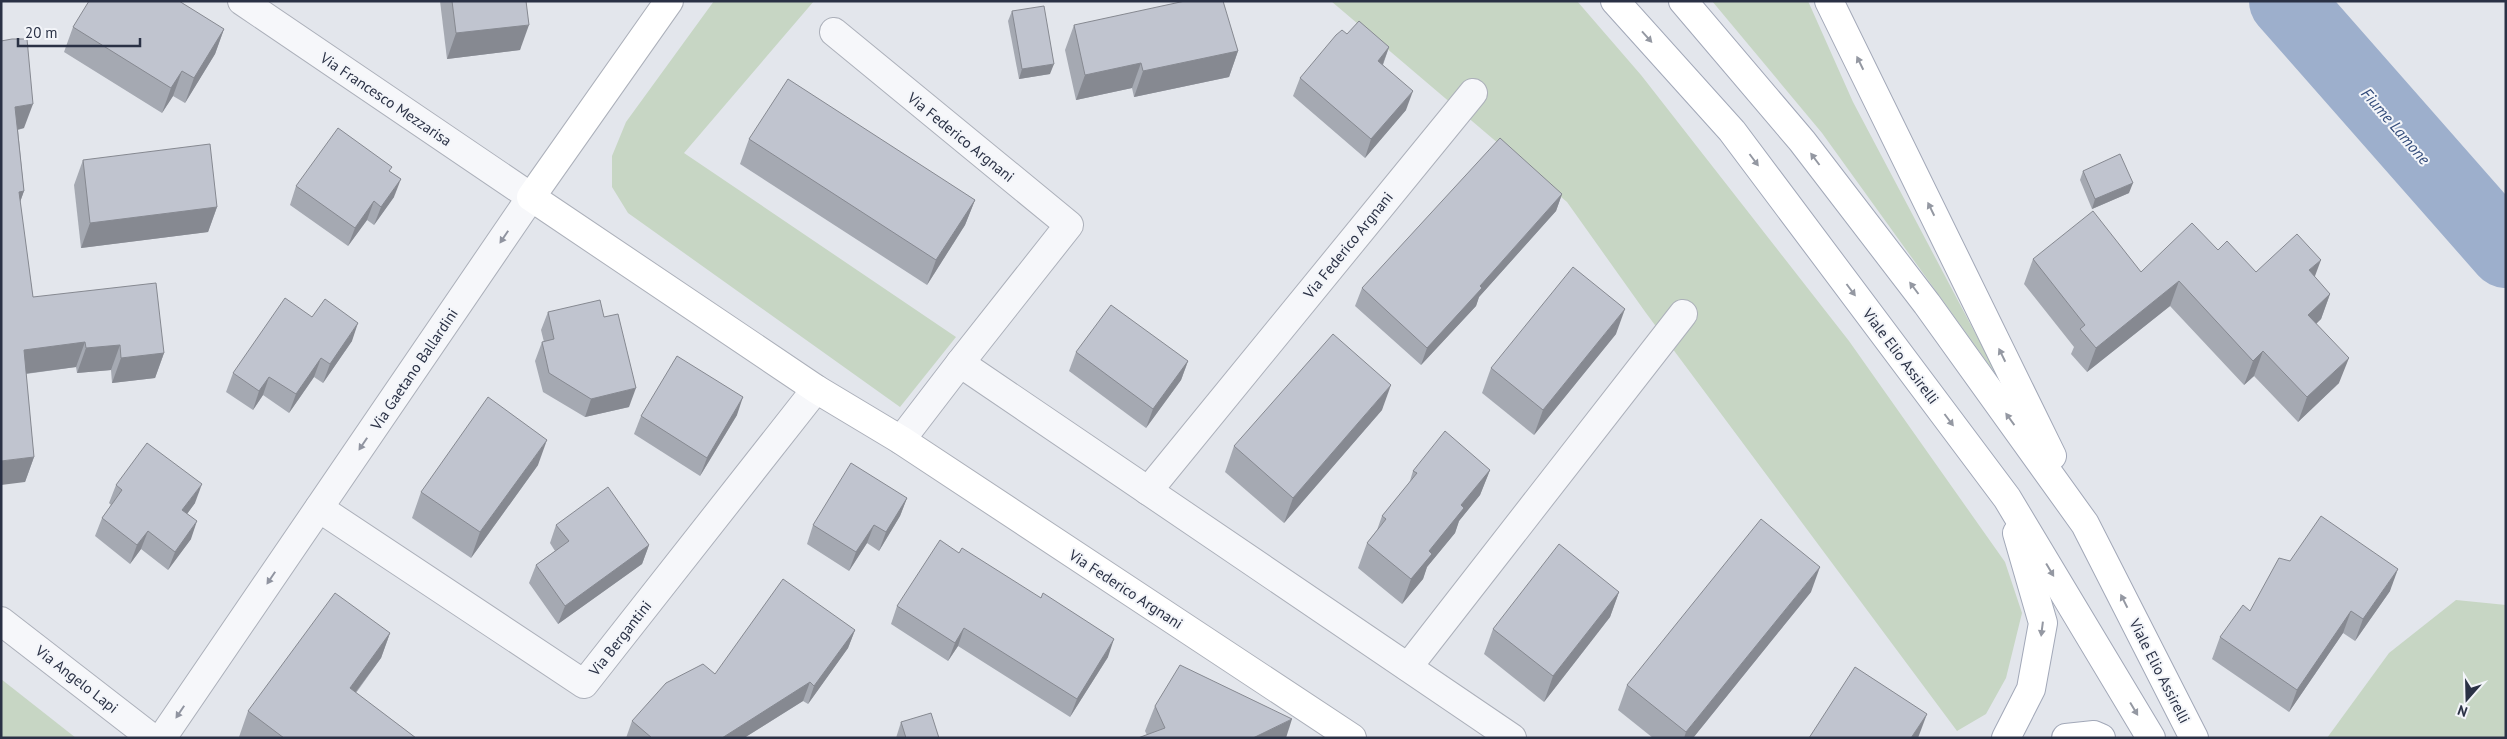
<svg xmlns="http://www.w3.org/2000/svg" width="2507" height="739" font-family="'PT Sans',sans-serif">
<style>
.green{fill:#c7d6c4}
.lines{fill:none;stroke-linecap:round;stroke-linejoin:round}
.river{stroke:#9dafcc;stroke-width:74}
.minor-casing{stroke:#acb0ba;stroke-width:30}
.tertiary-casing{stroke:#acb0ba;stroke-width:30}
.secondary-casing{stroke:#acb0ba;stroke-width:30}
.primary-casing{stroke:#a2a8b8;stroke-width:30}
.minor{stroke:#f6f7fa;stroke-width:28}
.tertiary{stroke:#f6f7fa;stroke-width:28}
.secondary{stroke:#fff;stroke-width:28}
.primary{stroke:#fff;stroke-width:28}
.wall{fill:#a5a9b2}
.shaded-wall{fill:#868991}
.building{fill:#c0c4cf;stroke:#868991}
.oneway{fill:#9498a2}
.oneway2{fill:#9094a0}
.labels{text-anchor:middle;dominant-baseline:central;stroke-width:4;stroke-linejoin:round;paint-order:stroke}
.street-label{font-size:15px;fill:#2a3145;stroke:#f3f5f9}
.water-label{font-size:16px;font-style:italic;fill:#324b7a;stroke:#f3f5f9}
</style>
<rect width="100%" height="100%" fill="#e3e6ec"/>
<!-- green -->
<g class="green">
<polygon points="714,1 814,1 684,153 956,337 900,407 628,213 612,187 612,156 626,122"/>
<polygon points="1331,1 1577,1 1641,75 1849,341 2005,562 2022,613 2006,678 1986,714 1957,731 1646,313 1567,202"/>
<polygon points="1712,1 1808,1 1853,102 2000,380 1822,133"/>
<polygon points="2456,600 2506,605 2506,738 2327,738 2389,653"/>
<polygon points="1,679 76,738 1,738"/>
</g>
<g class="lines">
<!-- river -->
<polyline class="river" points="2286,1 2506,251"/>
<defs>
<g id="minor">
<polyline points="242,1 531,197"/>
<polyline points="834,32 1069,225 960,363"/>
<polyline points="901,440 960,363 1512,738"/>
<polyline points="1148,491 1473,93"/>
<polyline points="319,508 584,684 816,389"/>
<polyline points="1408,667 1683,314"/>
</g>
<g id="tertiary">
<polyline points="1,621 152,738"/>
<polyline points="162,738 531,197"/>
</g>
<polyline id="secondary" points="669,1 531,197 816,389 901,440 1352,738"/>
<g id="primary">
<polyline points="1615,1 1732,131 2007,498 2151,738"/>
<polyline points="1683,1 1802,141 1927,304 2085,524 2194,738"/>
<polyline points="1829,1 2052,456"/>
<polyline points="2006,738 2031,689 2043,623 2017,533"/>
<polyline points="2066,738 2094,735 2101,738"/>
</g>
</defs>
<!-- minor casing -->
<use href="#minor" class="minor-casing"/>
<!-- tertiary casing -->
<use href="#tertiary" class="tertiary-casing"/>
<!-- secondary casing -->
<use href="#secondary" class="secondary-casing"/>
<!-- primary casing -->
<use href="#primary" class="primary-casing"/>
<!-- minor -->
<use href="#minor" class="minor"/>
<!-- tertiary -->
<use href="#tertiary" class="tertiary"/>
<!-- secondary -->
<use href="#secondary" class="secondary"/>
<!-- primary -->
<use href="#primary" class="primary"/>
</g>
<!-- wall -->
<g class="wall">
<polygon points="440,1 526,1 520,50 447,59"/>
<polygon points="1012,11 1050,74 1019,79 1008,21"/>
<polygon points="1074,25 1238,51 1229,77 1134,97 1132,88 1076,100 1065,50"/>
<polygon points="73,27 224,29 215,54 185,103 173,96 162,113 64,52"/>
<polygon points="1347,34 1389,47 1383,65 1406,110 1365,158 1293,96 1300,78"/>
<polygon points="1,41 24,128 18,130 24,191 20,202 33,297 164,353 155,378 112,383 111,370 77,373 76,367 26,374 34,457 25,482"/>
<polygon points="749,139 975,200 965,225 927,285 740,164"/>
<polygon points="83,160 217,207 208,232 81,248 74,185"/>
<polygon points="2083,171 2129,193 2092,209 2080,180"/>
<polygon points="390,172 394,197 374,225 367,220 348,246 290,205 296,186"/>
<polygon points="1562,194 1556,211 1479,297 1476,306 1421,365 1355,306 1362,288"/>
<polygon points="2033,259 2141,272 2256,272 2314,277 2330,294 2321,319 2316,324 2339,383 2298,422 2254,376 2244,385 2170,306 2087,372 2071,354 2074,347 2024,284"/>
<polygon points="548,312 604,317 629,407 585,417 543,392 535,361 542,342 544,342 541,330"/>
<polygon points="312,317 352,341 323,383 314,377 289,413 263,395 253,410 226,392 233,373"/>
<polygon points="1616,334 1534,435 1482,393 1491,368"/>
<polygon points="1076,352 1188,361 1181,380 1146,428 1069,371"/>
<polygon points="1382,410 1284,523 1225,472 1234,446"/>
<polygon points="737,415 700,476 634,434 641,416"/>
<polygon points="538,465 471,558 412,518 421,492"/>
<polygon points="1490,470 1480,495 1459,521 1455,533 1427,567 1423,579 1402,604 1358,568 1367,543 1377,530 1382,516 1409,484 1413,471"/>
<polygon points="116,485 195,503 187,514 191,539 168,570 141,549 130,564 95,536 102,518 111,505 109,503"/>
<polygon points="907,498 900,516 879,551 867,543 849,571 807,544 813,525"/>
<polygon points="556,525 649,545 642,564 558,624 529,583 536,565 555,551 550,543"/>
<polygon points="2290,561 2390,591 2355,641 2343,633 2289,712 2212,659 2220,637 2250,611"/>
<polygon points="1619,592 1610,617 1544,702 1484,654 1493,629"/>
<polygon points="1811,592 1693,738 1653,738 1618,710 1627,685"/>
<polygon points="897,606 1108,657 1070,717 958,646 948,661 891,624"/>
<polygon points="855,630 848,648 808,704 803,701 744,738 626,738 632,721 715,674"/>
<polygon points="390,633 381,658 356,693 416,738 241,738 239,737 248,711"/>
<polygon points="1155,706 1286,738 1147,735 1145,731"/>
<polygon points="901,722 939,738 896,738"/>
</g>
<!-- shaded-wall -->
<g class="shaded-wall">
<polygon points="529,25 520,50 447,59 456,33"/>
<polygon points="224,29 215,54 185,103 194,78"/>
<polygon points="1389,47 1382,66 1378,61"/>
<polygon points="1238,51 1229,77 1134,97 1143,71"/>
<polygon points="1141,63 1132,88 1076,100 1085,75"/>
<polygon points="1054,64 1050,74 1019,79 1022,69"/>
<polygon points="182,71 173,96 162,113 171,88"/>
<polygon points="1413,91 1406,110 1365,158 1371,139"/>
<polygon points="33,104 24,128 6,132 15,107"/>
<polygon points="401,179 394,197 374,225 381,207"/>
<polygon points="2133,183 2129,193 2092,209 2095,199"/>
<polygon points="24,191 15,216 19,192"/>
<polygon points="1562,194 1556,211 1479,297 1476,306 1421,365 1427,348 1480,286"/>
<polygon points="975,200 965,225 927,285 936,260"/>
<polygon points="374,201 367,220 348,246 355,228"/>
<polygon points="217,207 208,232 81,248 90,223"/>
<polygon points="2321,260 2312,284 2309,270"/>
<polygon points="2179,281 2170,306 2087,372 2096,348"/>
<polygon points="2330,294 2321,319 2299,340 2308,315"/>
<polygon points="1625,309 1616,334 1534,435 1543,410"/>
<polygon points="358,323 352,341 323,383 330,364"/>
<polygon points="85,342 76,367 15,375 24,350"/>
<polygon points="120,345 111,370 77,373 86,348"/>
<polygon points="2263,351 2254,376 2244,385 2253,361"/>
<polygon points="164,353 155,378 112,383 121,358"/>
<polygon points="321,358 314,377 289,413 296,394"/>
<polygon points="2349,358 2339,383 2298,422 2307,397"/>
<polygon points="1188,361 1181,380 1146,428 1153,409"/>
<polygon points="269,377 263,395 253,410 259,391"/>
<polygon points="1391,385 1382,410 1284,523 1293,498"/>
<polygon points="636,388 629,407 585,417 591,399"/>
<polygon points="743,397 737,415 700,476 707,458"/>
<polygon points="547,440 538,465 471,558 480,532"/>
<polygon points="34,457 25,482 1,485 1,461"/>
<polygon points="1490,470 1480,495 1459,521 1455,533 1427,567 1423,579 1402,604 1411,579 1429,551 1461,505"/>
<polygon points="202,484 195,503 176,529 182,510"/>
<polygon points="907,498 900,516 879,551 886,532"/>
<polygon points="197,521 191,539 168,570 175,552"/>
<polygon points="874,525 867,543 849,571 856,552"/>
<polygon points="148,531 141,549 130,564 137,545"/>
<polygon points="649,545 642,564 558,624 565,606"/>
<polygon points="1820,567 1811,592 1693,738 1684,738 1686,732"/>
<polygon points="2398,569 2390,591 2355,641 2363,619"/>
<polygon points="1619,592 1610,617 1544,702 1553,676"/>
<polygon points="2351,611 2343,633 2289,712 2297,690"/>
<polygon points="964,628 958,646 948,661 955,643"/>
<polygon points="855,630 848,648 808,704 814,686"/>
<polygon points="390,633 381,658 340,713 350,688"/>
<polygon points="1114,639 1108,657 1070,717 1077,699"/>
<polygon points="810,682 803,701 744,738 722,738"/>
<polygon points="1927,714 1918,738 1911,738"/>
<polygon points="1292,719 1286,738 1253,738"/>
</g>
<!-- building -->
<g class="building">
<polygon points="89,1 179,1 224,29 194,78 182,71 171,88 73,27"/>
<polygon points="452,1 526,1 529,25 456,33"/>
<polygon points="1185,1 1223,1 1238,51 1143,71 1141,63 1085,75 1074,25"/>
<polygon points="1044,6 1054,64 1022,69 1012,11"/>
<polygon points="1359,21 1389,47 1378,61 1413,91 1371,139 1300,78 1336,35 1342,30 1347,34"/>
<polygon points="12,39 27,39 33,104 15,107 24,191 19,192 33,297 156,283 164,353 121,358 120,345 86,348 85,342 24,350 34,457 1,461 1,41"/>
<polygon points="788,79 975,200 936,260 749,139"/>
<polygon points="338,128 392,167 389,171 401,179 381,207 374,201 355,228 296,186"/>
<polygon points="1500,138 1562,194 1480,286 1482,288 1427,348 1362,288"/>
<polygon points="210,144 217,207 90,223 83,160"/>
<polygon points="2120,154 2133,183 2095,199 2083,171"/>
<polygon points="2093,211 2141,272 2192,223 2218,250 2227,241 2256,272 2297,234 2321,260 2309,270 2330,294 2308,315 2349,358 2307,397 2263,351 2253,361 2179,281 2096,348 2080,329 2085,325 2033,259"/>
<polygon points="1573,267 1625,309 1543,410 1491,368"/>
<polygon points="285,298 312,317 325,299 358,323 330,364 321,358 296,394 269,377 259,391 233,373"/>
<polygon points="600,300 604,317 618,314 636,388 591,399 549,373 542,342 554,339 548,312"/>
<polygon points="1111,305 1188,361 1153,409 1076,352"/>
<polygon points="1333,334 1391,385 1293,498 1234,446"/>
<polygon points="677,356 743,397 707,458 641,416"/>
<polygon points="488,397 547,440 480,532 421,492"/>
<polygon points="1445,431 1490,470 1461,505 1464,508 1429,551 1432,554 1411,579 1367,543 1386,519 1382,516 1417,473 1413,471"/>
<polygon points="147,443 202,484 182,510 197,521 175,552 148,531 137,545 102,518 122,490 116,485"/>
<polygon points="851,463 907,498 886,532 874,525 856,552 813,525"/>
<polygon points="608,487 649,545 565,606 536,565 569,541 556,525"/>
<polygon points="2321,516 2398,569 2363,619 2351,611 2297,690 2220,637 2243,605 2250,611 2279,558 2290,561"/>
<polygon points="1761,519 1820,567 1686,732 1627,685"/>
<polygon points="940,540 959,553 962,548 1041,598 1043,593 1114,639 1077,699 964,628 955,643 897,606"/>
<polygon points="1559,544 1619,592 1553,676 1493,629"/>
<polygon points="783,579 855,630 814,686 810,682 722,738 652,738 632,721 666,683 703,664 715,674"/>
<polygon points="335,593 390,633 350,688 416,738 284,738 248,711"/>
<polygon points="1180,665 1292,719 1253,738 1138,738 1165,728 1155,706"/>
<polygon points="1855,667 1927,714 1911,738 1809,738"/>
<polygon points="931,713 939,738 906,738 901,722"/>
</g>
<!-- one-way arrows -->
<defs><path id="oneway-solid" d="M-6-.8H1V-3.2L6.5 0L1 3.2V.8H-6Z" transform="scale(1.25)"/></defs>
<g class="oneway">
<use href="#oneway-solid" transform="translate(1647 37) rotate(48)"/>
<use href="#oneway-solid" transform="translate(1860 63) rotate(-116)"/>
<use href="#oneway-solid" transform="translate(1815 159) rotate(-127)"/>
<use href="#oneway-solid" transform="translate(1754 160) rotate(53)"/>
<use href="#oneway-solid" transform="translate(1931 209) rotate(-116)"/>
<use href="#oneway-solid" transform="translate(1914 288) rotate(-127)"/>
<use href="#oneway-solid" transform="translate(1851 290) rotate(53)"/>
<use href="#oneway-solid" transform="translate(2002 355) rotate(-116)"/>
<use href="#oneway-solid" transform="translate(2010 419) rotate(-126)"/>
<use href="#oneway-solid" transform="translate(1949 420) rotate(53)"/>
<use href="#oneway-solid" transform="translate(2050 570) rotate(59)"/>
<use href="#oneway-solid" transform="translate(2124 601) rotate(-117)"/>
<use href="#oneway-solid" transform="translate(2042 629) rotate(97)"/>
<use href="#oneway-solid" transform="translate(2134 709) rotate(59)"/>
</g>
<g class="oneway2">
<use href="#oneway-solid" transform="translate(504 237) rotate(124)"/>
<use href="#oneway-solid" transform="translate(363 444) rotate(124)"/>
<use href="#oneway-solid" transform="translate(271 578) rotate(124)"/>
<use href="#oneway-solid" transform="translate(180 712) rotate(124)"/>
</g>
<g class="labels">
<!-- street labels -->
<g class="street-label">
<text transform="translate(386 99) rotate(34)">Via Francesco Mezzarisa</text>
<text transform="translate(961 137) rotate(39)">Via Federico Argnani</text>
<text transform="translate(1348 245) rotate(-51)">Via Federico Argnani</text>
<text transform="translate(1901 356) rotate(53)">Viale Elio Assirelli</text>
<text transform="translate(414 369) rotate(-56)">Via Gaetano Ballardini</text>
<text transform="translate(1126 589) rotate(33)">Via Federico Argnani</text>
<text transform="translate(620 638) rotate(-52)">Via Bergantini</text>
<text transform="translate(2160 671) rotate(63)">Viale Elio Assirelli</text>
<text transform="translate(77 679) rotate(38)">Via Angelo Lapi</text>
</g>
<!-- water labels -->
<g class="water-label">
<text transform="translate(2396 126) rotate(49)">Fiume Lamone</text>
</g>
</g>
<!-- border -->
<rect width="2507" height="739" fill="none" stroke="#2a3145" stroke-width="5"/>
<!-- north arrow -->
<g transform="translate(2467 699) rotate(200)" stroke="#f3f5f9" stroke-width="4" paint-order="stroke">
<path d="M0-4L9 19L0 12L-9 19Z" fill="#2a3145"/>
<text y="-8" font-size="14" font-weight="bold" text-anchor="middle" fill="#2a3145">N</text>
</g>
<!-- scale -->
<path d="M18 38v8h122v-8" fill="none" stroke="#2a3145" stroke-width="2.5"/>
<text x="25" y="38" font-size="15" fill="#2a3145" stroke="#f3f5f9" stroke-width="4" paint-order="stroke">20 m</text>
</svg>
